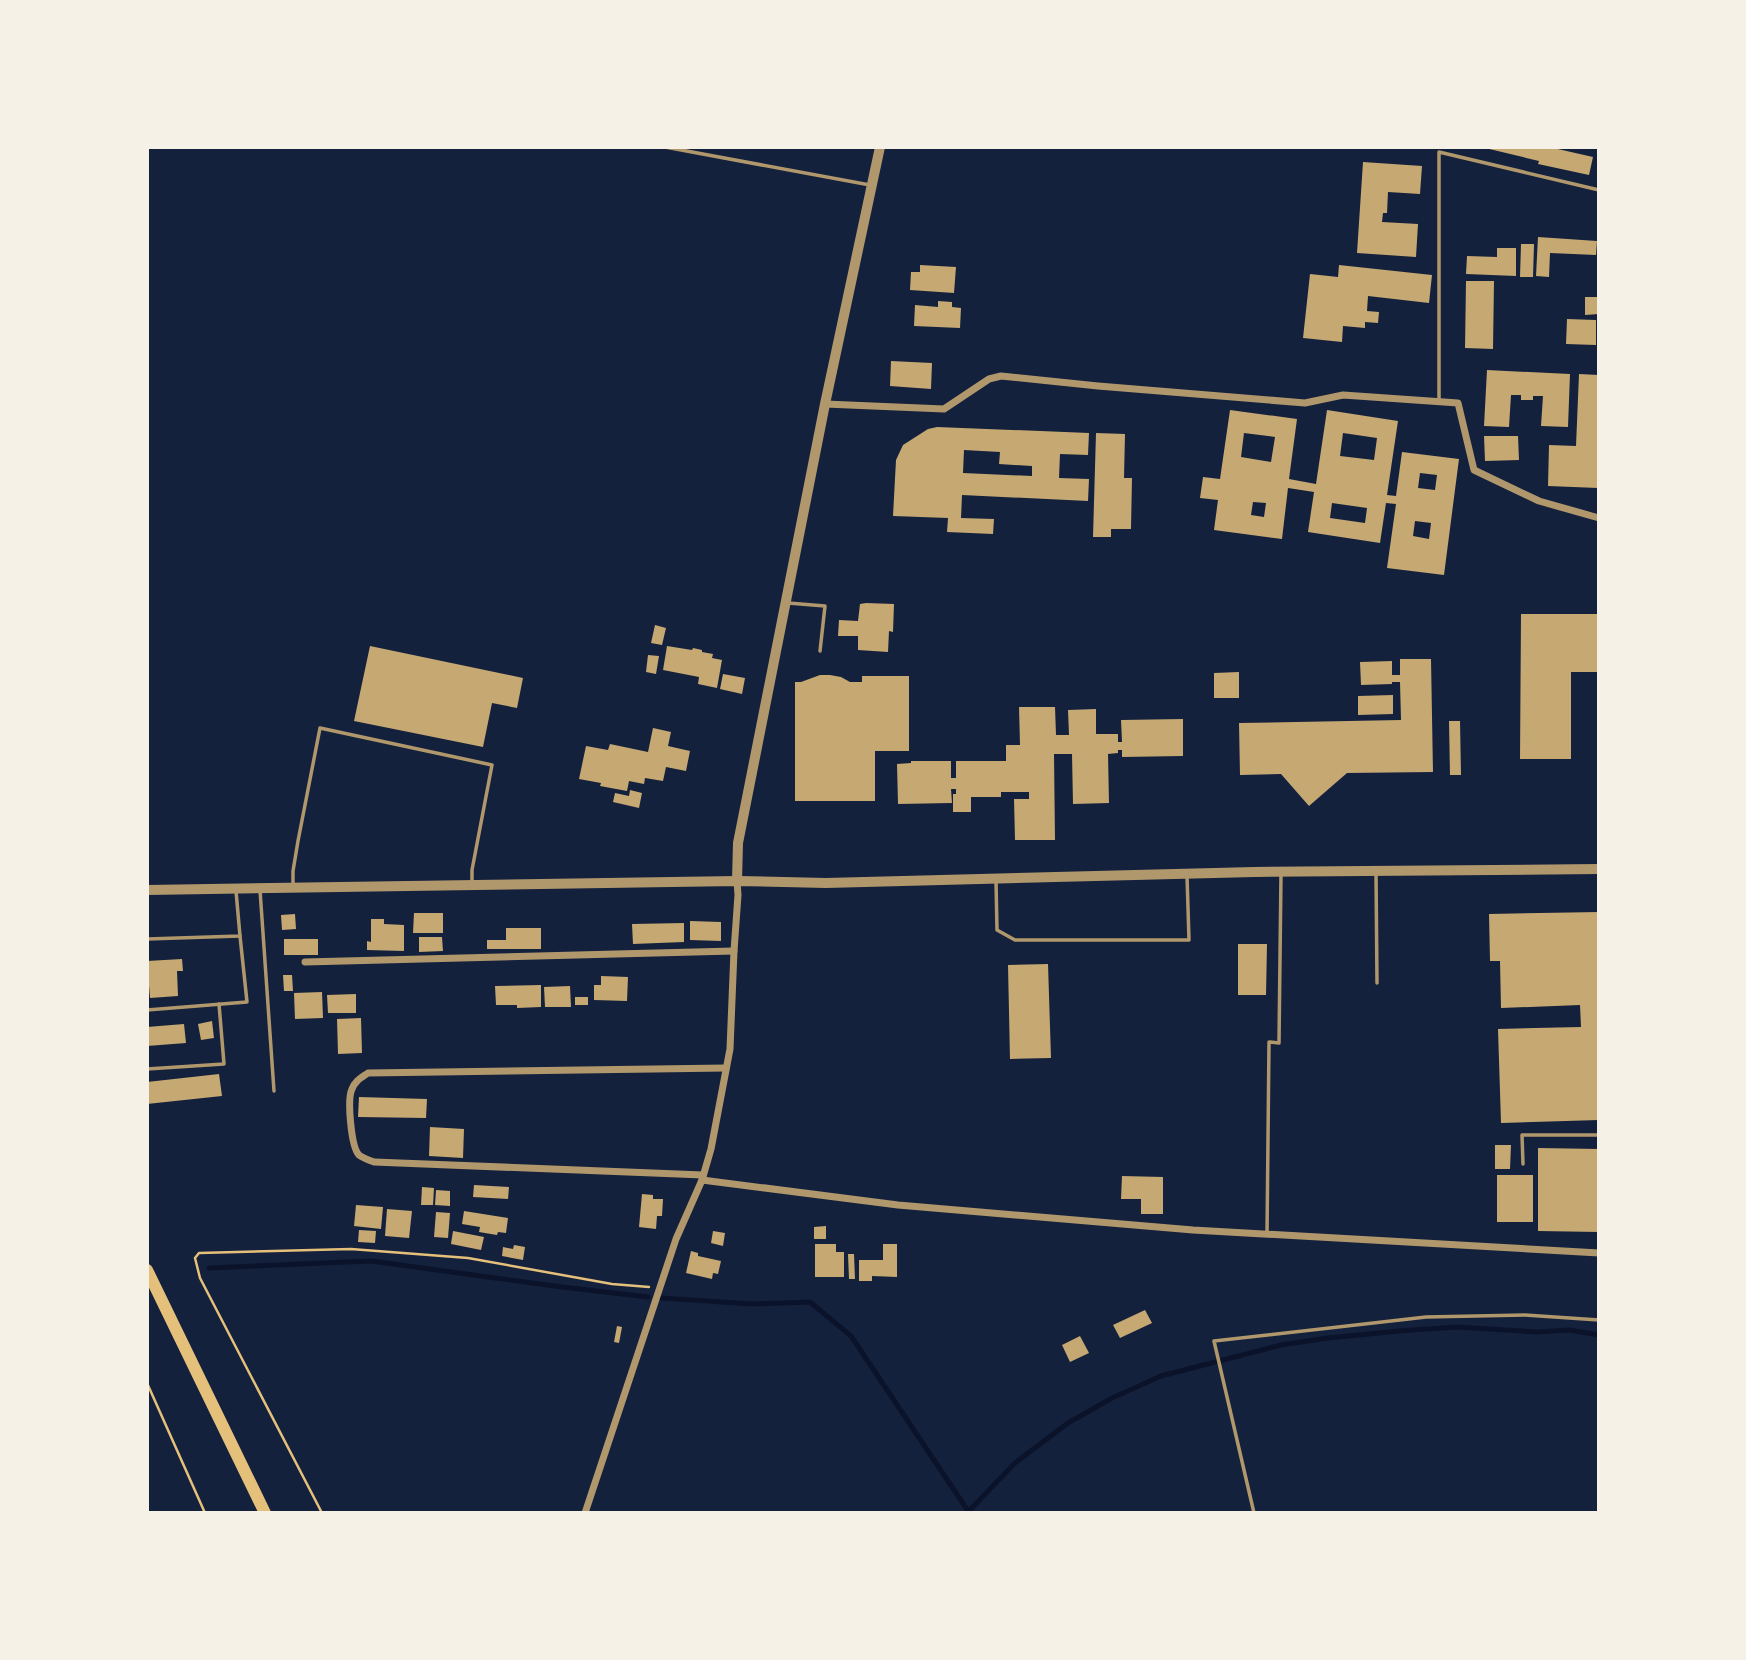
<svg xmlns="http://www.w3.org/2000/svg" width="1746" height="1660" font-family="'DejaVu Sans',sans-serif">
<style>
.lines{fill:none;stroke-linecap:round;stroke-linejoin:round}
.stream{stroke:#0b132b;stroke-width:5}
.building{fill:#c6a872;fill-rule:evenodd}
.path{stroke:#e5c07b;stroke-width:2.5}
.service{stroke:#b1986c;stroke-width:3.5}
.minor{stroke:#b1986c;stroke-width:7}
.tertiary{stroke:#b1986c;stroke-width:10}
.trunk{stroke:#e5c07b;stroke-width:12}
</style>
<rect width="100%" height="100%" fill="#14213d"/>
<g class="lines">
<!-- stream -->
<g class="stream">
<polyline points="209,1268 371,1261 562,1287 648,1297"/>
<polyline points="662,1298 752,1304 810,1302 851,1336 968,1511"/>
<polyline points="967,1513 1015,1463 1068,1423 1112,1398 1161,1376 1281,1345 1328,1338 1399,1331 1457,1327 1538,1332 1569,1330 1599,1335"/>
</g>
</g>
<!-- building -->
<g class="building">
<polygon points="1481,147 1549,147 1593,157 1589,175 1538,164 1539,161"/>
<polygon points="1363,162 1422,166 1420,194 1388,192 1387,213 1383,213 1382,222 1418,224 1416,257 1357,253"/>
<polygon points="1538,237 1597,241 1596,255 1550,253 1549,277 1536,276"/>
<polygon points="1521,244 1534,244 1533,277 1520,277"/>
<polygon points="1497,248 1516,248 1516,276 1466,274 1467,256 1497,257"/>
<polygon points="920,265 956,267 954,293 910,290 911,272 920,272"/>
<polygon points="1339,265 1432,275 1429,303 1368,296 1367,311 1379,312 1378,323 1365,322 1365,328 1343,326 1342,342 1303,338 1310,274 1338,277"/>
<polygon points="1466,281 1494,281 1493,349 1465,348"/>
<polygon points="1585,297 1599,297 1599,314 1585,315"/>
<polygon points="938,301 952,302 952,307 961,308 960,328 914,326 915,305 938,307"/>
<polygon points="1567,319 1596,320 1596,345 1566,344"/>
<polygon points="891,361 932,363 931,389 890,386"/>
<polygon points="1487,370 1570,374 1568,427 1541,426 1543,396 1533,396 1533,400 1521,400 1521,395 1511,395 1509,427 1484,426"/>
<polygon points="1579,374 1599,375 1598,488 1548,486 1549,445 1576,446"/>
<path d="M 1230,410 L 1297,419 L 1289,479 L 1316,484 L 1327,410 L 1398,421 L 1387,495 L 1396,496 L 1402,452 L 1459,459 L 1444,575 L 1387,568 L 1396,504 L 1386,503 L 1380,543 L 1308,532 L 1314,492 L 1288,488 L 1282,539 L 1214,530 L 1218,500 L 1200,498 L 1203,477 L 1220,479 ZM 1244,433 L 1275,437 L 1271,462 L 1241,457 ZM 1343,433 L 1377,438 L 1374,460 L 1340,456 ZM 1420,473 L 1437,475 L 1435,490 L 1418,488 ZM 1253,502 L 1266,503 L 1264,517 L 1251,515 ZM 1332,503 L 1367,508 L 1365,523 L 1330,518 ZM 1415,521 L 1431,523 L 1429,539 L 1413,536 Z"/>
<path d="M 937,427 L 1089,433 L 1088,455 L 1060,454 L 1059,478 L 1089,479 L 1088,501 L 962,495 L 961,518 L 994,519 L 993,534 L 947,532 L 948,518 L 893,516 L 896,460 L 903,445 L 928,429 ZM 964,450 L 1000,452 L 999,464 L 1032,466 L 1032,476 L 963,473 Z"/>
<polygon points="1096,433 1125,434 1124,478 1132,478 1131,529 1111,529 1111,537 1093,537"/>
<polygon points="1484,436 1518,436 1519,460 1485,461"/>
<polygon points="866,603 894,604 893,632 889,631 888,652 858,650 858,636 838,636 839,620 858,621 860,604"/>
<polygon points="1521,614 1599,614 1599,672 1571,672 1571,759 1520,759"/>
<polygon points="655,625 666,628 662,645 651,643"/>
<polygon points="370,646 523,678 517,708 492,703 483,747 354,721"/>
<polygon points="667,646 692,650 693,648 702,650 702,652 713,654 712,658 722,660 717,688 698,684 699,677 663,670"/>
<polygon points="648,655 659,656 656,674 646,672"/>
<polygon points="1400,659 1431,659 1433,772 1347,773 1309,806 1281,774 1240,775 1239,723 1401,720 1400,682 1392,682 1392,684 1361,685 1360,662 1392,661 1392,675 1400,675"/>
<polygon points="1239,672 1239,698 1214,698 1214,673"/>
<polygon points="723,674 745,678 742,694 720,689"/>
<polygon points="820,675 830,675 841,677 850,682 862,682 862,676 909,676 909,751 875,751 875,801 795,801 795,682 801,682"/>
<polygon points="1393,695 1393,714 1358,715 1358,696"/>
<polygon points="1019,707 1055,707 1056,735 1069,735 1068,710 1096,709 1096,734 1118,734 1118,742 1122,742 1121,720 1183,719 1183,756 1122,757 1122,750 1118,750 1118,753 1108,754 1109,803 1073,804 1072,754 1054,754 1055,840 1015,840 1014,799 1029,799 1029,792 1001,792 1001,797 971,797 971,812 953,812 953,794 956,794 956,789 951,789 952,803 898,804 897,764 911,763 911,761 951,761 951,778 956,778 956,761 1006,761 1006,745 1020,745"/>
<polygon points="1449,721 1460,721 1461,775 1450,775"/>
<polygon points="653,728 671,732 668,746 690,751 686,771 666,767 663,781 645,778 644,784 629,781 627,791 600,786 601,783 579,779 586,746 608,750 610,744 648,752"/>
<polygon points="630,790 642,793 639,808 613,802 615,793 629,796"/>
<polygon points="1599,912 1599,1120 1501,1123 1498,1029 1581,1027 1580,1005 1501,1008 1500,961 1490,961 1489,914"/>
<polygon points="414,913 443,913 443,933 413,933"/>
<polygon points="295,914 296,929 282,930 281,915"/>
<polygon points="371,919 384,919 384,924 404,925 404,951 367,950 367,941 371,942"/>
<polygon points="690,921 721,922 721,941 690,940"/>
<polygon points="684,923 684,942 633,944 632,924"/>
<polygon points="506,928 541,928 541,949 487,949 487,940 506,940"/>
<polygon points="419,937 442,937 443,951 419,952"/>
<rect x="284" y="939" width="34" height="16"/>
<polygon points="1238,944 1267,944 1266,995 1238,995"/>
<polygon points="182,959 183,971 177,971 178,996 150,998 147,961"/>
<polygon points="1048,964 1051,1058 1010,1059 1008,965"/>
<polygon points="283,975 292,975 293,991 284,991"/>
<polygon points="601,976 628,977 627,1001 594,1000 594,985 601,985"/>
<polygon points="541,985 541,1007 517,1008 517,1005 496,1005 495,986"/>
<polygon points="570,986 571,1007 545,1007 544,987"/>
<polygon points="322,992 323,1018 295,1019 294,993"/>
<polygon points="356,994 356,1013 328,1013 327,995"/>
<rect x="575" y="997" width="13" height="8"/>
<polygon points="361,1018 362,1053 338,1054 337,1019"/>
<polygon points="212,1021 214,1038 201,1040 198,1024"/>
<polygon points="184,1024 186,1043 147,1046 147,1027"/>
<polygon points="219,1074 222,1096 147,1104 147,1082"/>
<polygon points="359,1097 427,1099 426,1118 358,1117"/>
<polygon points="430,1127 464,1129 463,1158 429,1156"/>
<polygon points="1495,1145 1511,1145 1510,1169 1495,1169"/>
<polygon points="1538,1148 1599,1149 1599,1232 1538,1231"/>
<rect x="1497" y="1175" width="36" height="47"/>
<polygon points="1122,1176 1163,1177 1163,1214 1141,1214 1141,1199 1121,1199"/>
<polygon points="474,1185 509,1187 508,1199 473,1197"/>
<polygon points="422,1187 434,1188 433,1205 421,1205"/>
<polygon points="436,1190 450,1191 450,1206 435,1205"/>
<polygon points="642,1194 653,1195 653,1199 663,1199 662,1216 657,1216 656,1229 639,1227"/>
<polygon points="356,1205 383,1207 381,1229 354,1226"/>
<polygon points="387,1209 412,1211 409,1238 385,1236"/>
<polygon points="464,1211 508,1218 506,1233 498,1232 497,1235 479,1232 480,1227 462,1224"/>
<polygon points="436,1212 450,1213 448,1238 434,1237"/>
<polygon points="826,1226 826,1239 814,1239 814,1227"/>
<polygon points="359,1230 376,1231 375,1243 358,1242"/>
<polygon points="453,1231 484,1237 481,1250 451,1244"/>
<polygon points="713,1231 725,1233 723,1246 711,1243"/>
<polygon points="815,1244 836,1244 836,1252 844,1252 844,1277 815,1277"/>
<polygon points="883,1244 897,1244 897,1277 872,1276 872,1281 859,1281 859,1260 883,1260"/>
<polygon points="514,1245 525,1247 523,1260 502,1256 503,1247 513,1249"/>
<polygon points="691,1251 698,1253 698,1256 721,1261 718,1274 713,1273 712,1279 686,1273"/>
<polygon points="848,1254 854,1254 855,1279 849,1279"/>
<polygon points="1145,1310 1152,1323 1120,1338 1113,1325"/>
<polygon points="617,1326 622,1327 619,1343 614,1342"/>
<polygon points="1080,1336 1089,1353 1070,1362 1062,1345"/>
</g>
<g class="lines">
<!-- path -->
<g class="path">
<polyline points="147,1383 205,1513"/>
<polyline points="322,1513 200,1278 195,1258 199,1253 351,1249 468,1258 612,1284 649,1287"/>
</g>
<!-- service -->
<g class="service">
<polyline points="665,147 870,185"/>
<polyline points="1439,401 1439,152 1599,190"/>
<polyline points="788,603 825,606 820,651"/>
<polyline points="1376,873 1377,983"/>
<polyline points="996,881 997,930 1015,940 1189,940 1187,876"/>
<polyline points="293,886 293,871 298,841 320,728 492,765 472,870 472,883"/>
<polyline points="260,890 274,1091"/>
<polyline points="147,939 240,936 236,891"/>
<polyline points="147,1010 247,1002 240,936"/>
<polyline points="147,1069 224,1064 219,1004"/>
<polyline points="1523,1164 1522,1135 1599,1135"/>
<polyline points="1267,1234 1269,1042 1279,1043 1281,874"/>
<polyline points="1254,1513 1214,1341 1426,1317 1525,1315 1599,1320"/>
</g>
<!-- minor -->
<g class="minor">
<polyline points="825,404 944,409 989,379 1001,376 1098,386 1305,403 1343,395 1458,403 1474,470 1539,501 1599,518"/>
<polyline points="305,962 734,951"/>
<path d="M 703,1175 L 374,1162 C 369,1160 363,1158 359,1155 C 351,1147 347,1099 352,1089 C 355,1081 361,1078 368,1073 L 726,1068"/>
<polyline points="702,1180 898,1205 1193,1230 1599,1253"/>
<polyline points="585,1513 676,1239 702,1180 711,1149 730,1049 734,951 738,895 737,881"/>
</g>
<!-- tertiary -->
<g class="tertiary">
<polyline points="737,881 738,843 825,404 880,147"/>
<polyline points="147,890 737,881 826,883 1254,872 1599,869"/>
</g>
<!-- trunk -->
<polyline class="trunk" points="147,1270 265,1513"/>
</g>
<!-- border -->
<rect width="1746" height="1660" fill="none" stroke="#f6f1e7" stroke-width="298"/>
</svg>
